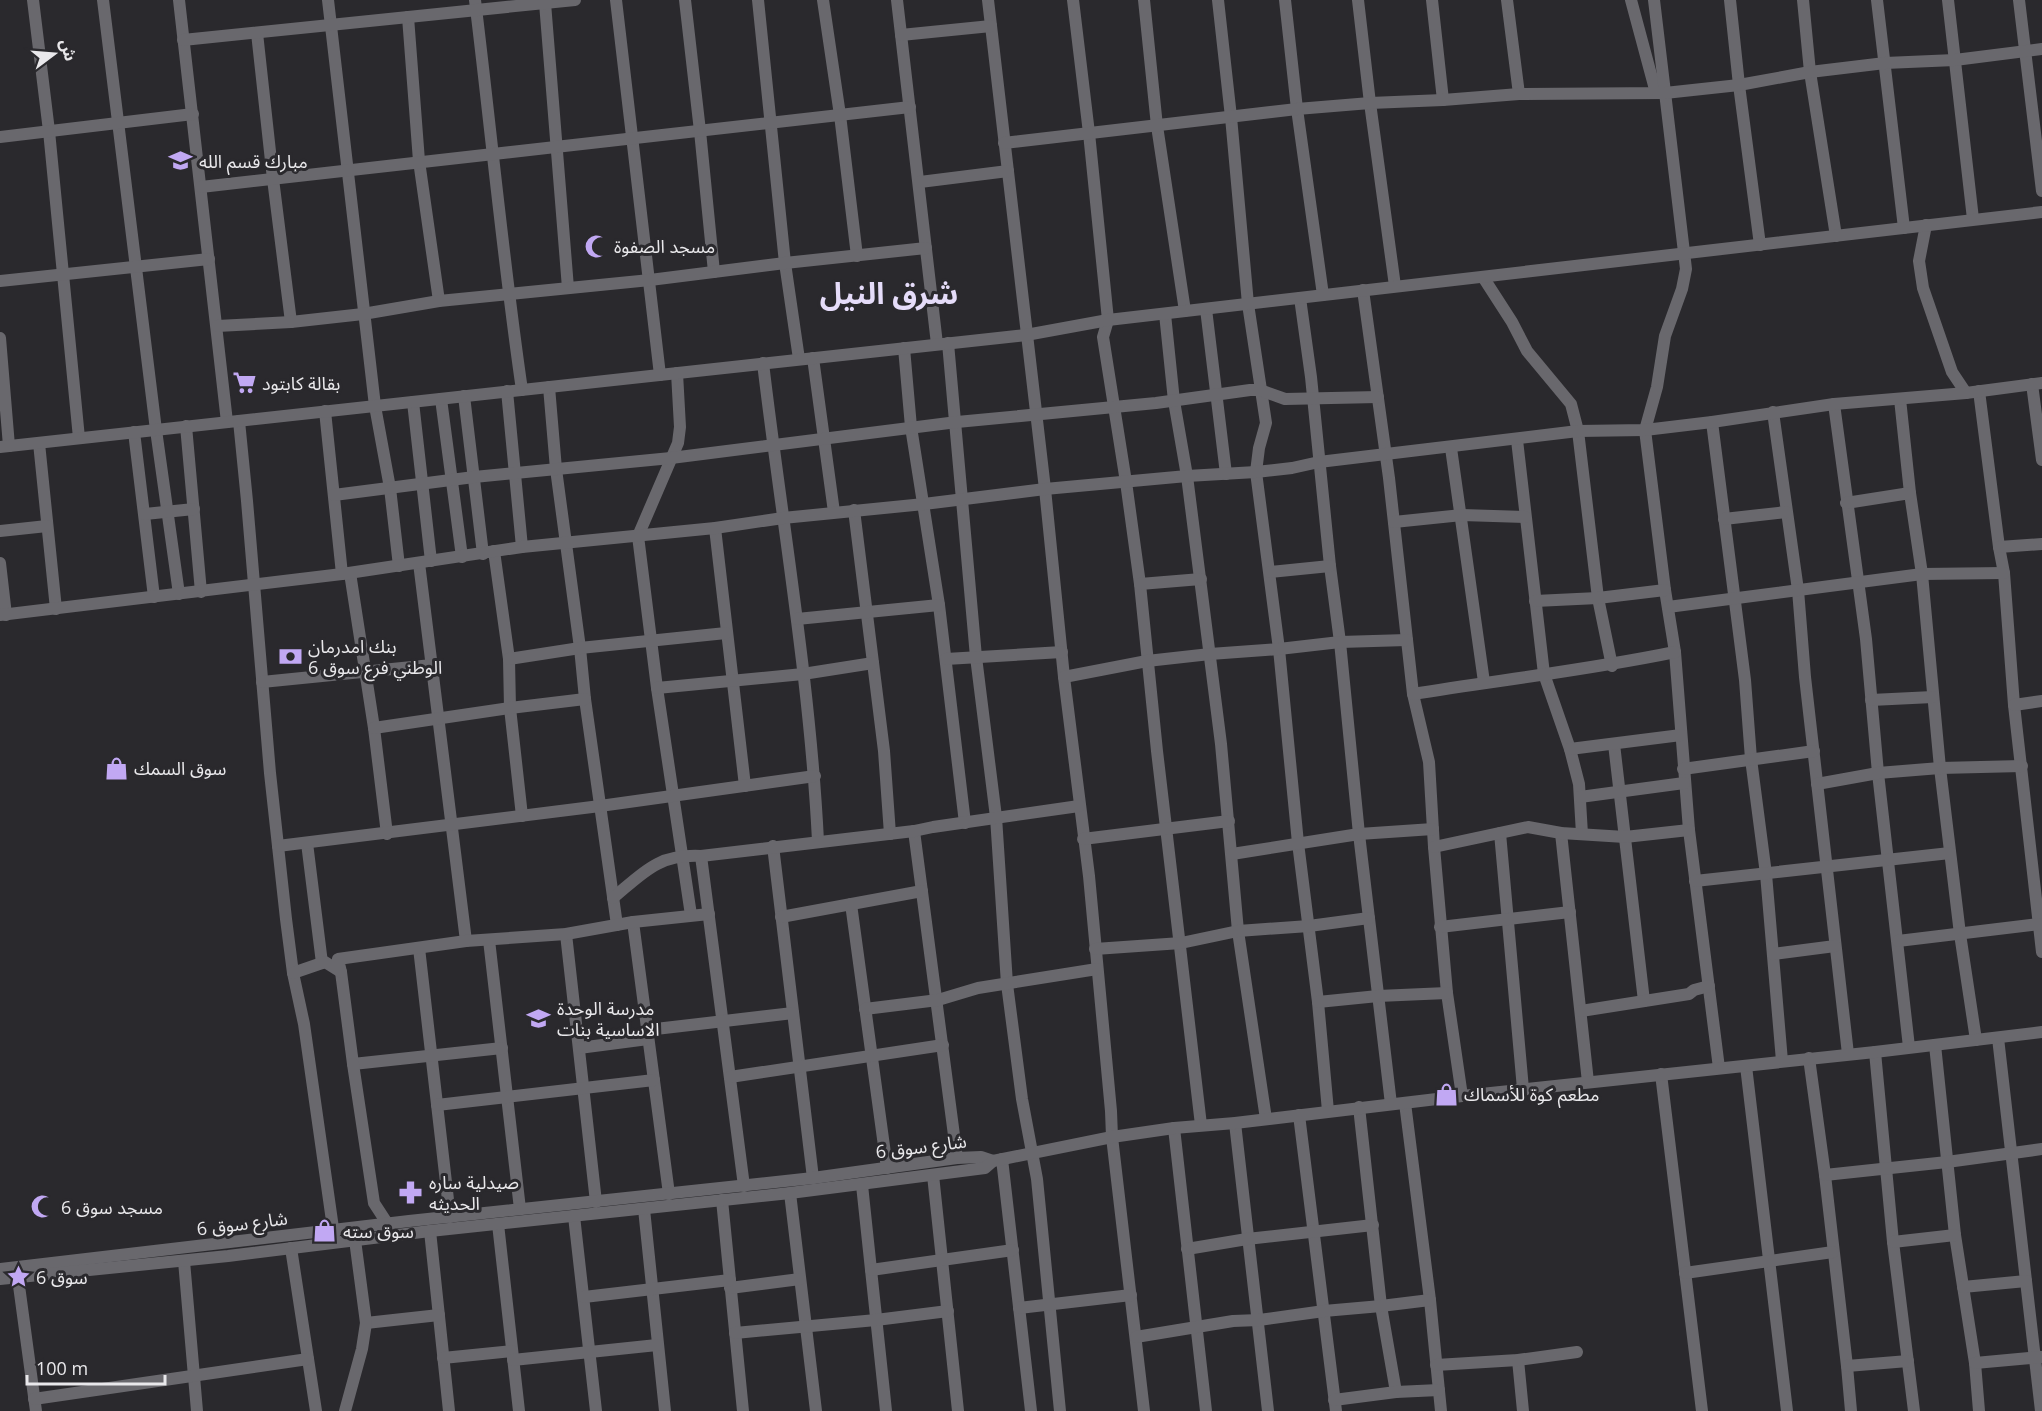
<svg xmlns="http://www.w3.org/2000/svg" width="2042" height="1411" font-family="'Open Sans','Noto Sans Arabic',sans-serif">
<style>
.lines{fill:none;stroke-linecap:round;stroke-linejoin:round}
.minor{stroke:#69686d;stroke-width:12}
.labels{text-anchor:middle;dominant-baseline:central;stroke-width:6;stroke-linejoin:round;paint-order:stroke}
.poi-label{font-size:18px;fill:#e9e8eb;stroke:#2a292d;text-anchor:start}
.street-label{font-size:18px;fill:#e9e8eb;stroke:#2a292d}
.town-label{font-size:30px;font-weight:bold;fill:#e5dcf9;stroke:#2a292d}
</style>
<rect width="100%" height="100%" fill="#2a292d"/>
<g class="lines">
<!-- minor -->
<g class="minor">
<polyline points="33,0 49,131 79,438"/>
<polyline points="103,0 156,430 179,594"/>
<polyline points="179,0 227,422"/>
<polyline points="328,0 375,406 390,488 399,566"/>
<path d="M 475,0 C 491,130 503,260 522,390"/>
<polyline points="616,0 660,375"/>
<polyline points="685,0 700,131 714,272"/>
<polyline points="758,0 785,263 799,359"/>
<polyline points="823,0 840,115 857,256"/>
<polyline points="897,0 937,344"/>
<polyline points="988,0 1045,489 1064,677 1089,876 1111,1111 1112,1137 1144,1411"/>
<polyline points="1073,0 1089,133 1108,320 1103,337 1126,482 1140,584 1157,751 1201,1125"/>
<polyline points="1144,0 1157,126 1185,311"/>
<polyline points="1218,0 1231,117 1248,304 1266,423 1259,448 1256,472 1279,649 1298,843 1318,1002 1328,1111"/>
<polyline points="1285,0 1297,109 1323,295"/>
<polyline points="1358,0 1370,103 1395,286"/>
<polyline points="1432,0 1443,100"/>
<polyline points="1507,0 1519,94"/>
<polyline points="1631,0 1656,93"/>
<polyline points="1654,0 1686,269 1682,289 1665,336 1657,387 1645,430 1665,590 1675,652 1689,830 1719,1068"/>
<polyline points="1730,0 1739,85 1760,245"/>
<polyline points="1803,0 1810,72 1836,236"/>
<polyline points="1877,0 1904,228"/>
<polyline points="1948,0 1973,219"/>
<polyline points="2019,0 2042,191"/>
<polyline points="545,3 568,288"/>
<polyline points="408,17 419,161 439,301"/>
<polyline points="257,33 273,179 291,322"/>
<polyline points="901,35 991,26"/>
<polyline points="183,40 575,0"/>
<polyline points="0,137 193,114"/>
<polyline points="1004,143 1297,109 1370,103 1443,100 1519,94 1665,93 1739,85 1810,72 1885,63 1955,60 2042,49"/>
<polyline points="920,182 1008,171"/>
<path d="M 201,187 C 437,159 674,135 910,107"/>
<polyline points="1926,225 1919,261 1923,288 1952,372 1966,393"/>
<polyline points="1483,277 1512,322 1527,351 1571,404 1578,431 1598,598 1612,666"/>
<polyline points="0,281 209,259"/>
<polyline points="1363,290 1389,478 1413,694 1429,762 1434,847 1447,993 1462,1096"/>
<polyline points="1300,298 1311,377 1330,566 1340,642 1359,834 1391,1104"/>
<polyline points="1206,309 1226,474"/>
<polyline points="1165,314 1174,401 1187,476 1221,744 1238,931 1266,1119"/>
<polyline points="217,326 291,322 363,314 439,301 650,280 785,263 926,248"/>
<polyline points="0,338 9,446"/>
<polyline points="948,343 976,657 996,817 1007,984 1022,1099 1037,1179 1060,1411"/>
<polyline points="904,348 911,427 939,605 965,823"/>
<polyline points="813,358 834,512"/>
<path d="M 763,363 C 782,523 810,681 818,841"/>
<polyline points="677,373 680,427 678,443 638,536 657,688 691,915"/>
<polyline points="2032,384 2042,460"/>
<polyline points="549,387 556,469 580,648 585,699 617,925"/>
<polyline points="507,391 522,547"/>
<polyline points="1979,391 1999,547 2004,573 2014,705 2042,952"/>
<polyline points="464,396 483,554"/>
<polyline points="441,399 462,557"/>
<polyline points="1900,399 1910,493 1922,574 1940,768 1960,934 1976,1040"/>
<polyline points="413,402 431,561"/>
<polyline points="1834,404 1866,639 1878,773 1909,1047"/>
<polyline points="325,411 342,574"/>
<polyline points="1773,412 1798,590 1805,677 1848,1054"/>
<polyline points="239,421 247,501 270,773 286,919 293,973 304,1024 334,1235"/>
<polyline points="1712,422 1745,680 1751,759 1766,874 1782,1061"/>
<polyline points="186,426 201,592"/>
<polyline points="134,432 154,597"/>
<polyline points="1517,440 1544,674 1570,749 1579,784 1582,834"/>
<polyline points="39,443 56,609"/>
<polyline points="0,447 1026,335 1108,320 2042,212"/>
<polyline points="1451,448 1484,682"/>
<polyline points="334,495 474,477 671,458 957,422 1156,403 1250,390 1260,390 1285,399 1378,397"/>
<polyline points="1846,503 1910,493"/>
<polyline points="854,510 884,751 890,834"/>
<polyline points="145,514 194,509"/>
<polyline points="1724,519 1786,512"/>
<polyline points="1394,522 1462,515 1525,517"/>
<polyline points="715,528 745,786"/>
<polyline points="0,531 47,526"/>
<polyline points="1999,547 2042,544"/>
<polyline points="494,551 509,659 510,708 522,816"/>
<polyline points="0,563 6,615"/>
<polyline points="419,563 466,941"/>
<polyline points="1270,572 1330,566"/>
<polyline points="350,573 374,728 387,834"/>
<polyline points="1140,584 1201,579"/>
<polyline points="1535,601 1598,598 1665,590"/>
<polyline points="1668,607 1922,574 2004,573"/>
<polyline points="0,615 342,574 522,547 715,528 783,518 924,504 1045,489 1187,476 1256,472 1292,468 1319,462 1578,431 1645,430 1712,422 1834,404 1966,393 2042,383"/>
<polyline points="797,619 939,605"/>
<polyline points="509,659 580,648 726,633"/>
<polyline points="946,659 1062,652"/>
<polyline points="1064,677 1147,661 1210,654 1279,649 1340,642 1407,640"/>
<polyline points="262,682 432,665"/>
<polyline points="657,688 803,674 873,663"/>
<path d="M 1413,694 C 1500,680 1588,670 1675,652"/>
<polyline points="1871,700 1933,697"/>
<polyline points="2014,705 2042,701"/>
<polyline points="374,728 510,708 585,699"/>
<polyline points="1614,744 1644,1001"/>
<polyline points="1570,749 1681,735"/>
<polyline points="1683,769 1814,751"/>
<polyline points="1817,784 1878,773 1940,768 2022,766"/>
<polyline points="1580,797 1684,783"/>
<polyline points="914,831 957,1158"/>
<polyline points="1500,833 1523,1089"/>
<polyline points="1561,833 1588,1082"/>
<polyline points="1083,839 1229,821"/>
<polyline points="307,843 322,963"/>
<polyline points="278,846 600,806 815,776"/>
<polyline points="773,846 813,1178"/>
<polyline points="1434,847 1528,827 1561,833 1625,837 1689,830"/>
<polyline points="1232,854 1359,834 1433,829"/>
<polyline points="701,856 744,1186"/>
<polyline points="1695,881 1950,853"/>
<path d="M 613,898 C 644,872 658,854 701,856 L 914,831 L 933,827 L 1079,806"/>
<polyline points="851,904 887,1168"/>
<polyline points="781,917 922,891"/>
<polyline points="633,922 669,1194"/>
<polyline points="1440,927 1570,912"/>
<polyline points="566,934 596,1202"/>
<polyline points="489,940 520,1209"/>
<polyline points="1898,941 2039,924"/>
<polyline points="419,948 450,1217"/>
<polyline points="1095,949 1181,943 1238,931 1309,926 1369,918"/>
<polyline points="1773,954 1835,946"/>
<polyline points="341,972 353,1064 502,1048"/>
<polyline points="293,973 325,962 341,972 338,959 466,941 566,934 633,922 709,914"/>
<polyline points="1318,1002 1378,996 1447,993"/>
<polyline points="865,1009 938,1000 978,988 1097,969"/>
<polyline points="1581,1011 1689,994 1694,990 1709,986"/>
<polyline points="647,1030 793,1013"/>
<polyline points="1998,1038 2041,1411"/>
<polyline points="1935,1045 1955,1235 1975,1363 1979,1411"/>
<polyline points="579,1048 648,1039"/>
<polyline points="1875,1052 1893,1242 1914,1411"/>
<polyline points="1809,1058 1825,1175 1847,1366 1851,1411"/>
<polyline points="353,1064 374,1203 387,1223"/>
<polyline points="1746,1066 1787,1411"/>
<polyline points="1661,1074 1702,1411"/>
<polyline points="730,1077 943,1045"/>
<polyline points="1405,1103 1430,1300 1441,1411"/>
<polyline points="437,1105 654,1080"/>
<polyline points="1359,1107 1381,1306 1396,1392"/>
<polyline points="1299,1115 1336,1411"/>
<polyline points="1235,1123 1268,1411"/>
<polyline points="1174,1128 1206,1411"/>
<polyline points="1002,1159 1031,1411"/>
<polyline points="933,1175 958,1411"/>
<polyline points="1825,1175 1947,1162 2042,1149"/>
<polyline points="862,1185 886,1411"/>
<polyline points="790,1193 816,1411"/>
<polyline points="722,1200 743,1411"/>
<polyline points="644,1209 665,1411"/>
<polyline points="574,1216 596,1411"/>
<polyline points="498,1224 519,1411"/>
<polyline points="430,1231 449,1411"/>
<polyline points="1893,1242 1955,1235"/>
<polyline points="291,1248 316,1411"/>
<polyline points="1187,1249 1247,1239 1373,1225"/>
<polyline points="184,1261 197,1411"/>
<polyline points="0,1269 409,1221 813,1178 957,1158 981,1157 993,1161"/>
<polyline points="871,1270 1013,1250"/>
<polyline points="17,1271 36,1411"/>
<polyline points="1685,1273 1833,1252"/>
<polyline points="0,1279 228,1256 430,1231 790,1193 985,1168 993,1161 1112,1137 1174,1128 1235,1123 1462,1096 1875,1052 2042,1032"/>
<polyline points="1963,1287 2026,1281"/>
<polyline points="730,1288 800,1279"/>
<polyline points="584,1297 730,1280"/>
<polyline points="1019,1308 1131,1295"/>
<polyline points="366,1323 439,1315"/>
<polyline points="735,1333 876,1320 948,1311"/>
<polyline points="1136,1337 1233,1321 1259,1320 1324,1311 1381,1306 1430,1300"/>
<polyline points="443,1358 512,1351"/>
<polyline points="513,1360 657,1345"/>
<polyline points="1518,1360 1523,1411"/>
<polyline points="1975,1363 2041,1357"/>
<polyline points="1436,1365 1518,1360 1577,1352"/>
<polyline points="1847,1366 1908,1361"/>
<polyline points="34,1399 308,1359"/>
<polyline points="1334,1400 1396,1392 1439,1390"/>
<polyline points="345,1411 362,1349 366,1323 355,1240"/>
</g>
</g>
<!-- icons -->
<defs>
<symbol id="school-bare" viewBox="-9 -9 18 18"><path d="M0-5L7-2L0 1L-7-2ZM-4 1L0 2.5L4 1V4Q0 6-4 4Z" fill="#c1a8f3" stroke="#2a292d" stroke-width="2.5" paint-order="stroke"/></symbol>
<symbol id="mosque-bare" viewBox="-9 -9 18 18"><path d="M3.5-4.9A6 6 0 1 0 3.5 4.9A5 5 0 1 1 3.5-4.9Z" fill="#c1a8f3" stroke="#2a292d" stroke-width="2.5" paint-order="stroke"/></symbol>
<symbol id="supermarket-bare" viewBox="-9 -9 18 18"><path d="M-6-5.5h2.5l.6 2H6L4.5 2H-2.5L-4.4-4H-6ZM-1.5 3.2a1.3 1.3 0 1 0 .1 0ZM3 3.2a1.3 1.3 0 1 0 .1 0Z" fill="#c1a8f3" stroke="#2a292d" stroke-width="2.5" paint-order="stroke"/></symbol>
<symbol id="bank-bare" viewBox="-9 -9 18 18"><path d="M-6-4H6V4H-6ZM0-2.3a2.3 2.3 0 1 0 0 4.6a2.3 2.3 0 1 0 0-4.6Z" fill="#c1a8f3" stroke="#2a292d" stroke-width="2.5" paint-order="stroke"/></symbol>
<symbol id="shop-bare" viewBox="-9 -9 18 18"><path d="M-5-2.5h2.3a2.7 3.5 0 0 1 5.4 0H5L5.5 6h-11ZM-1.5-2.5h3a1.5 2.3 0 0 0-3 0Z" fill="#c1a8f3" stroke="#2a292d" stroke-width="2.5" paint-order="stroke"/></symbol>
<symbol id="pharmacy-bare" viewBox="-9 -9 18 18"><path d="M-2-6h4v4h4v4h-4v4h-4v-4h-4v-4h4Z" fill="#c1a8f3" stroke="#2a292d" stroke-width="2.5" paint-order="stroke"/></symbol>
<symbol id="sight-bare" viewBox="-9 -9 18 18"><path d="M0-6L1.8-2.2L6-1.7L2.9 1.2L3.7 5.4L0 3.3L-3.7 5.4L-2.9 1.2L-6-1.7L-1.8-2.2Z" fill="#c1a8f3" stroke="#2a292d" stroke-width="2.5" paint-order="stroke"/></symbol>
</defs>
<g fill-rule="evenodd">
<use href="#school-bare" x="164" y="144" width="33" height="33"/>
<use href="#mosque-bare" x="580" y="230" width="33" height="33"/>
<use href="#supermarket-bare" x="228" y="366" width="33" height="33"/>
<use href="#bank-bare" x="274" y="640" width="33" height="33"/>
<use href="#shop-bare" x="100" y="752" width="33" height="33"/>
<use href="#school-bare" x="522" y="1002" width="33" height="33"/>
<use href="#shop-bare" x="1430" y="1078" width="33" height="33"/>
<use href="#pharmacy-bare" x="394" y="1176" width="33" height="33"/>
<use href="#mosque-bare" x="26" y="1190" width="33" height="33"/>
<use href="#shop-bare" x="308" y="1214" width="33" height="33"/>
<use href="#sight-bare" x="2" y="1260" width="33" height="33"/>
</g>
<g class="labels">
<!-- poi labels -->
<g class="poi-label">
<text x="199" y="161">مبارك قسم الله</text>
<text x="614" y="246">مسجد الصفوة</text>
<text x="262" y="383">بقالة كابتود</text>
<text x="308" y="646">بنك امدرمان<tspan x="308" dy="21">الوطني فرع سوق 6</tspan></text>
<text x="134" y="768">سوق السمك</text>
<text x="557" y="1008">مدرسة الوحدة<tspan x="557" dy="21">الاساسية بنات</tspan></text>
<text x="1464" y="1094">مطعم كوة للأسماك</text>
<text x="429" y="1182">صيدلية ساره<tspan x="429" dy="21">الحديثه</tspan></text>
<text x="61" y="1207">مسجد سوق 6</text>
<text x="343" y="1231">سوق سته</text>
<text x="36" y="1277">سوق 6</text>
</g>
<!-- street labels -->
<g class="street-label">
<text transform="translate(921 1146) rotate(-7)">شارع سوق 6</text>
<text transform="translate(242 1223) rotate(-7)">شارع سوق 6</text>
</g>
<!-- town labels -->
<g class="town-label">
<text x="889" y="292">شرق النيل</text>
</g>
</g>
<!-- north arrow -->
<g transform="translate(54 54) rotate(74)" stroke="#2a292d" stroke-width="4.5" paint-order="stroke">
<path d="M0-4.5L10 22L0 15L-10 22Z" fill="#e9e8eb"/>
<text y="-9" font-size="16" font-weight="bold" text-anchor="middle" fill="#e9e8eb">ش</text>
</g>
<!-- scale -->
<path d="M27 1375v9h138v-9" fill="none" stroke="#e9e8eb" stroke-width="3"/>
<text x="36" y="1375" font-size="18" fill="#e9e8eb" stroke="#2a292d" stroke-width="4.5" paint-order="stroke">100 m</text>
</svg>
